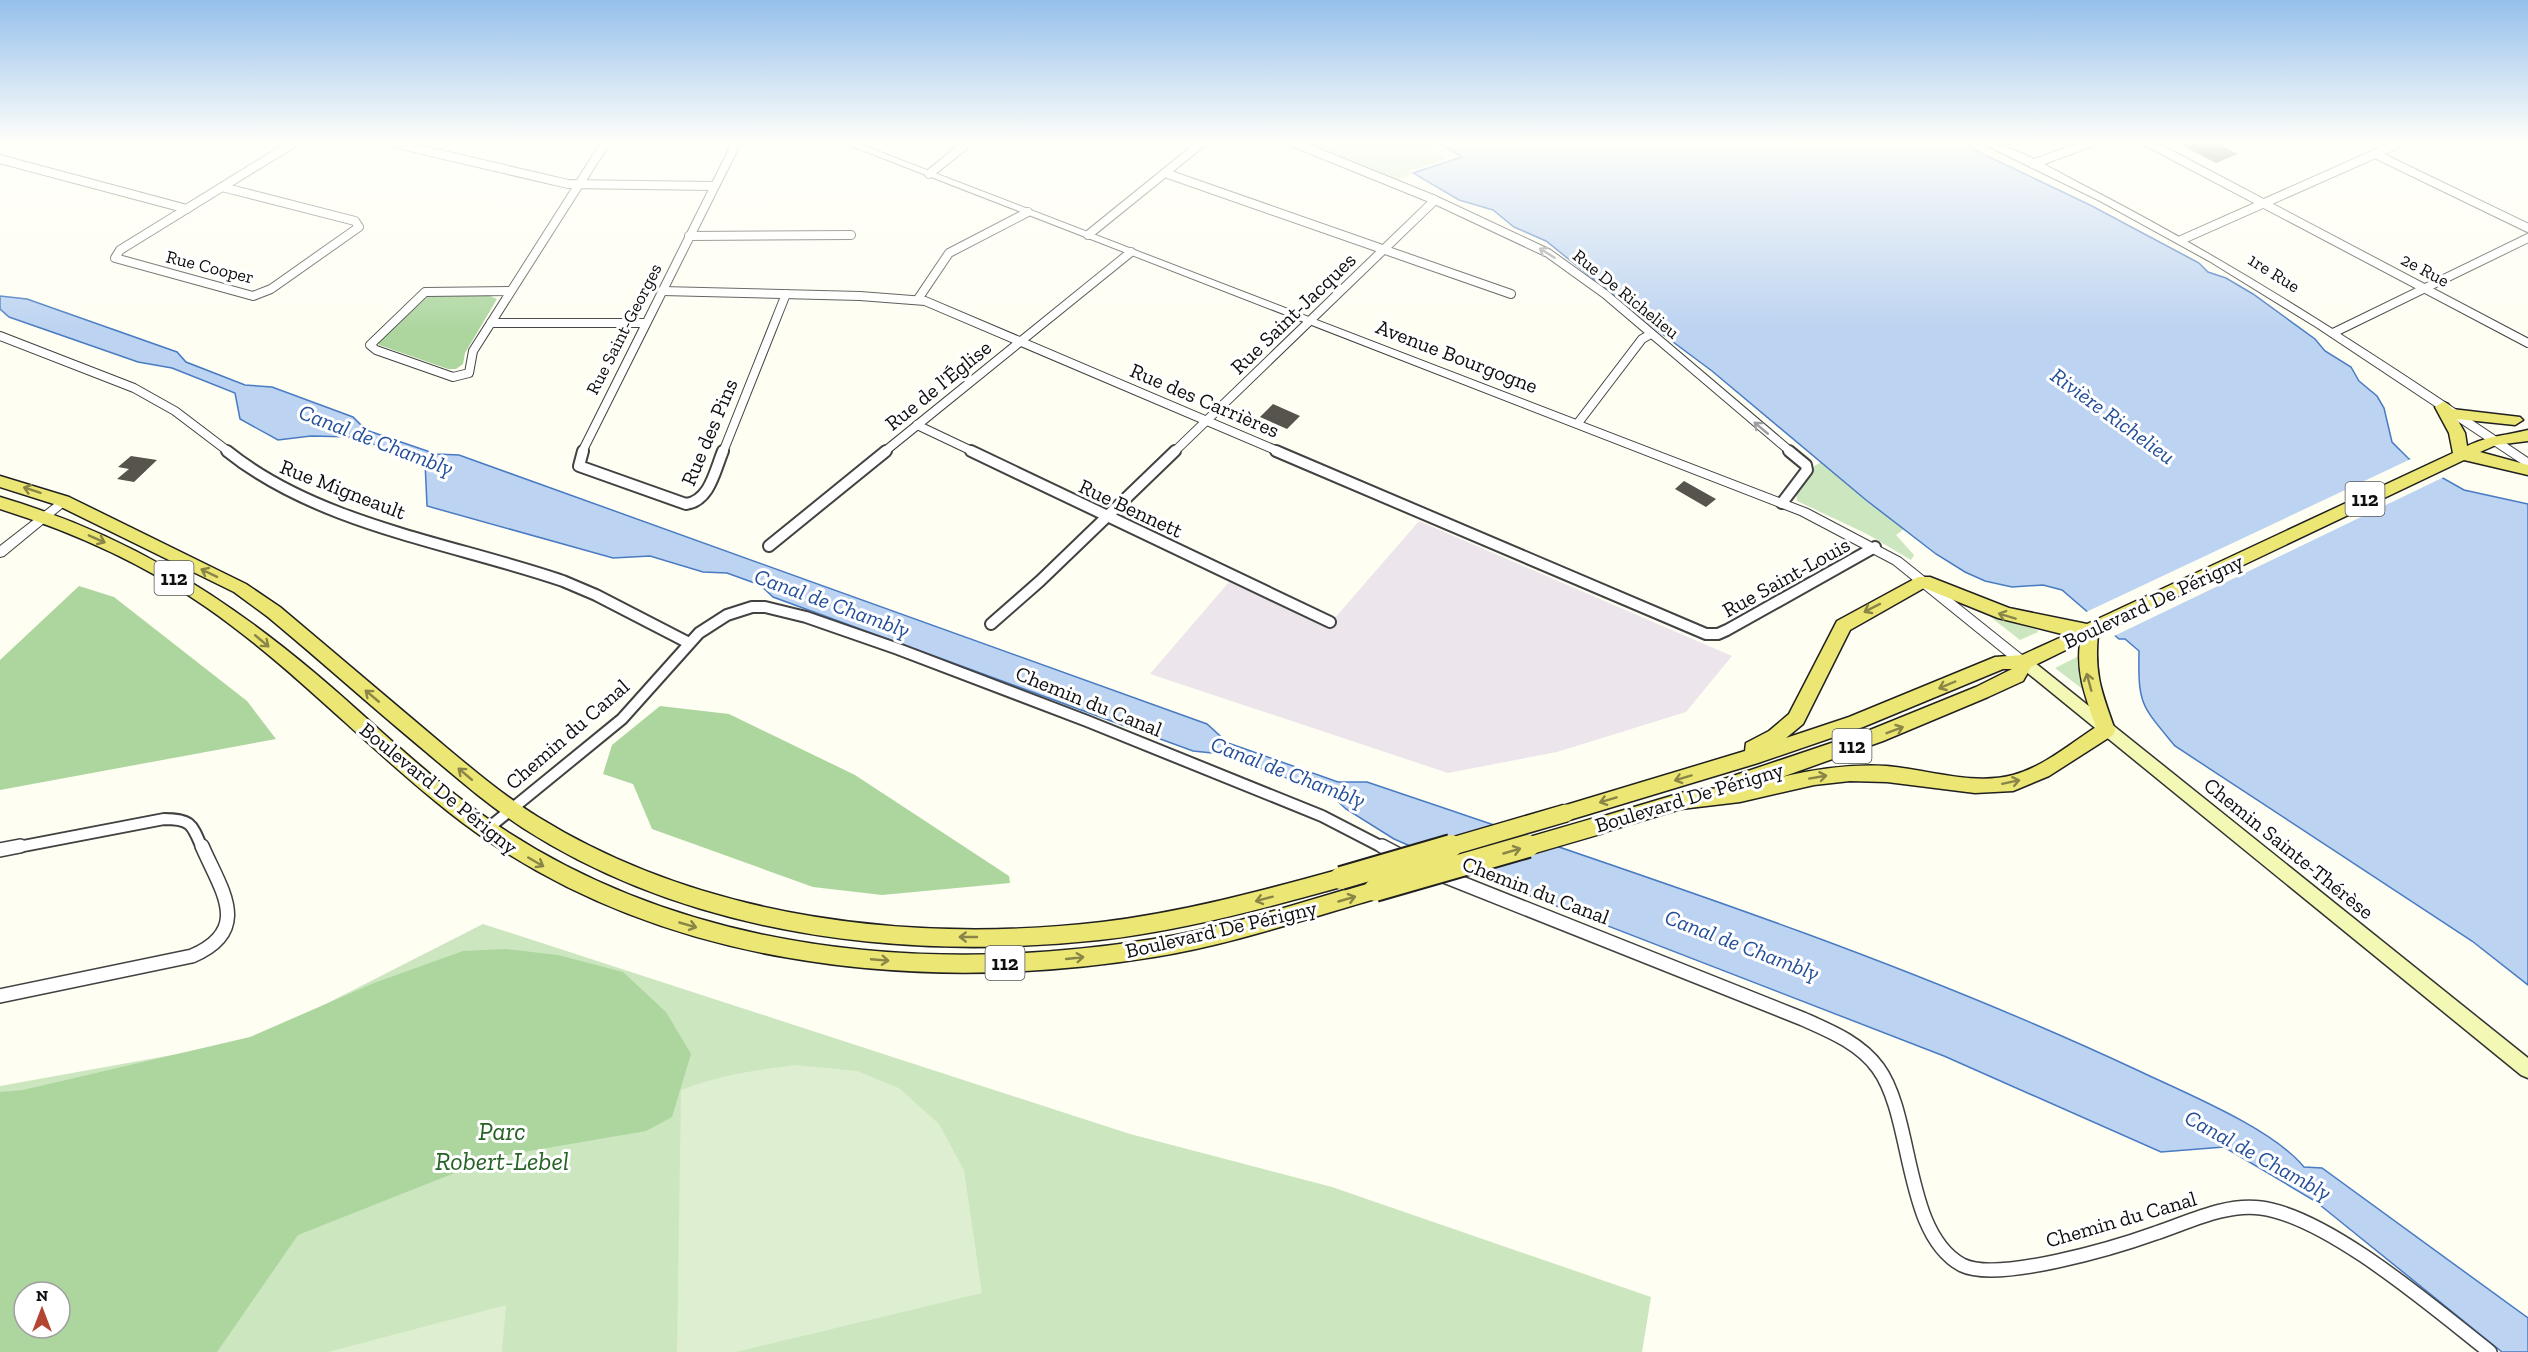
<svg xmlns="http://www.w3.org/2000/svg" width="2528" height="1352" font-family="'Zilla Slab',serif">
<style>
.industrial{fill:#ede5ec}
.green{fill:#cce6bf;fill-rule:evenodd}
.forest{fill:#add69f;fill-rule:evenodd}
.pitch{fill:#deeed0}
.water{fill:#bcd3f1;stroke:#497bc2;stroke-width:1.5}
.pier{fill:#fefef3}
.building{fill:#57534d}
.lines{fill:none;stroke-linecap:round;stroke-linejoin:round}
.minor-far2-casing{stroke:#424242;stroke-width:10}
.minor-far1-casing{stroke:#424242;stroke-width:14}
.minor-casing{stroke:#424242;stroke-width:16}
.tertiary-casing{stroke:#424242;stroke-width:2}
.secondary-casing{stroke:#313131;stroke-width:3}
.primary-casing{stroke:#202020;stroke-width:3}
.minor-far2{stroke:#fff;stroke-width:8}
.minor-far1{stroke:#fff;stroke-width:10}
.minor{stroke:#fff;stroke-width:13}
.tertiary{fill:#fff;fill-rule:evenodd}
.secondary{fill:#f3f8b4;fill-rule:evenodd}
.primary{fill:#ece674;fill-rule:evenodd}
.primary-bridge-far1-casing{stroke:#202020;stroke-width:20;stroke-linecap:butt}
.primary-bridge-casing{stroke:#202020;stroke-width:26;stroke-linecap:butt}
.primary-bridge-far1{stroke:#ece674;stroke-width:17}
.primary-bridge{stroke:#ece674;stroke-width:22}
.oneway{stroke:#9f9f9f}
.oneway2{stroke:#898547}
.labels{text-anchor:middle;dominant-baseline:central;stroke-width:6;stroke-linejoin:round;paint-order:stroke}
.far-street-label{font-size:18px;fill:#0f0f0f;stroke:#fff}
.shield{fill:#fff;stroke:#575757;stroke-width:1.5}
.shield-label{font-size:20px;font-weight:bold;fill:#0f0f0f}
.street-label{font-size:21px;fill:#0f0f0f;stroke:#fff}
.water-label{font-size:22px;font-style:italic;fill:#234e97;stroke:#fff}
.near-park-label{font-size:26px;font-style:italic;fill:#266225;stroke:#fff}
</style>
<rect width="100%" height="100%" fill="#fefef3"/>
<!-- industrial -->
<polygon class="industrial" points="1419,521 1732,656 1686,712 1557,752 1448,773 1150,674 1229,582 1327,627"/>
<!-- green -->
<g class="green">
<polygon points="1301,142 1423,142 1445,160 1408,171 1411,174 1398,179"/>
<polygon points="1821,462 1904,529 1896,535 1914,555 1911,560 1867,534 1797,501 1796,494 1814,471 1813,467"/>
<polygon points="1988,615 2037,630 2038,632 2020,640"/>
<polygon points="2079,656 2080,675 2085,691 2055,668"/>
<path d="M 483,924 L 1130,1134 L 1332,1187 L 1651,1297 L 1642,1352 L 0,1352 L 0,1086 L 255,1040 ZM 24,1292 L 60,1292 L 60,1328 L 24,1328 Z"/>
</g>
<!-- forest -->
<g class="forest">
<polygon points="1328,142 1423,142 1427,147 1364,147"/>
<polygon points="431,295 488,295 497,299 465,353 463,364 456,369 448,369 379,345 378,341 423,299"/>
<polygon points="79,586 114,597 247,701 276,739 0,790 0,660"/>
<polygon points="660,706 729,714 855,775 1009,876 1010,883 882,895 813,887 652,829 633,784 603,774 612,745"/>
<path d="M 506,949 L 558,955 L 623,972 L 666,1012 L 691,1054 L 672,1117 L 646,1131 L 495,1157 L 298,1235 L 217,1352 L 0,1352 L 0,1092 L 23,1090 L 250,1037 L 374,983 L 463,951 ZM 24,1292 L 60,1292 L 60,1328 L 24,1328 Z"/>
</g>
<!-- pitch -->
<g class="pitch">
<path d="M 795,1065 L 857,1071 L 899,1088 L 939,1124 L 964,1170 L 982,1293 L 736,1352 L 677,1352 L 681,1090 C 719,1075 755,1070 795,1065 Z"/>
<polygon points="506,1305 502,1352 328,1352"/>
</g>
<!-- water -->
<g class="water">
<path d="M 1437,142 L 1958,142 L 2090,205 L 2199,263 L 2208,272 L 2226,278 L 2253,294 L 2315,339 L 2325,351 L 2351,367 L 2359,381 L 2377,396 L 2384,408 L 2392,442 L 2409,459 L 2464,490 L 2528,504 L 2528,985 L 2472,941 L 2175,746 C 2141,705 2138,705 2139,651 L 2125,639 L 2119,639 L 2062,590 L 2043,585 L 2012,587 L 1985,581 L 1965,572 L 1936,554 L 1866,500 L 1712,371 L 1661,333 L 1546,241 L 1514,227 L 1493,210 L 1459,200 L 1413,173 L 1462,157 Z"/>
<path d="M 0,296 L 27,299 L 177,352 L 186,362 L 245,385 L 272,387 L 353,417 L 366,430 L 436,454 L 459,455 L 1207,724 L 1228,743 L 1248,750 L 1338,782 L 1367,782 C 1626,870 1889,954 2137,1070 C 2185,1093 2272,1128 2304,1167 L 2322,1168 L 2528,1318 L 2528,1352 L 2502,1352 L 2315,1201 L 2224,1147 L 2161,1152 L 1944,1056 L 1484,878 L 1394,839 L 1346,809 L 1330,794 L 1222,754 L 1193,751 L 773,597 L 760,585 L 727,573 L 703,572 L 650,556 L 613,558 L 427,506 L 425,462 L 353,437 L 311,436 L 278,440 L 240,419 L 235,393 L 172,368 L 138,362 L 9,317 L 0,309 Z"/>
</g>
<!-- pier -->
<polygon class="pier" points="2413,458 2444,477 2112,637 2078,608 2084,613"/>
<!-- building -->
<g class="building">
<polygon points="2175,142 2214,142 2238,154 2216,163"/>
<polygon points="1273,404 1300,416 1287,429 1260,417"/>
<polygon points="131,456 157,460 134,482 117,479 129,469 118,467"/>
<polygon points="1684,481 1716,499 1706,507 1675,489"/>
</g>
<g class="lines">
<defs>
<g id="minor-far2">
<polyline points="388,142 568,184 714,186"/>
<polyline points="1292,142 1435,200 1548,253 1605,294 1791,452"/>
<polyline points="2147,142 2528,343"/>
<polyline points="2375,154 2528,228"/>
<polyline points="0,159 187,209"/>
<polyline points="2033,164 2092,142"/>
<polyline points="1165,173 1511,294"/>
<polyline points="929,174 969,142"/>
<polygon points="222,187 355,221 359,227 271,289 253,296 115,258 120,250"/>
<polyline points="222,187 295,142"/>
<polyline points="1088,235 1203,142"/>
<polyline points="689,236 851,235"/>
<polyline points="2181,240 2402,142"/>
<polyline points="511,291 425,292 370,345 376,350 453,377 469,373 473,351 606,142"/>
<polyline points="662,291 860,296 925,301 1280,452"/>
<polyline points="918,299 949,253 1028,212"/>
<polyline points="491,323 645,323"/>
<polyline points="2333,333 2528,238"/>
<polyline points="0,336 134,388 175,411 229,452"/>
<polyline points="1578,423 1642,339 1651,334"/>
<polyline points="917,425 974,452"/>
<polyline points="582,452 737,142"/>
<polyline points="723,452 786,294"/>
<polyline points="884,452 1131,252"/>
<polyline points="1174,452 1435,200"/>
</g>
<g id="minor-far1">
<path d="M 227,451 C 319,525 452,543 563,581 L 596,595 L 689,643"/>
<path d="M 583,451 L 579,466 L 686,504 C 710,501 715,470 723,451"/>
<polyline points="971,451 1330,622"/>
<polyline points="1276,451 1706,634 1718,634 1727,630 1875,547"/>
<polyline points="1782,503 1807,470 1806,465 1789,451"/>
<polyline points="769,546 886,451"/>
<polyline points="991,624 1040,581 1175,451"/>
<polyline points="486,830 622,719 699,633 727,615 752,607 765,607 806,617 898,649 1087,721 1322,816 1384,848"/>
<path d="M 13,848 L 164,819 C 191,819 192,824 202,848"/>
</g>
<g id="minor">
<polyline points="1382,846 1403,857"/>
<polyline points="0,850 20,846"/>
<path d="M 1439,874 L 1803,1019 C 1830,1031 1860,1043 1878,1068 C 1914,1117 1903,1233 1962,1265 C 1998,1283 2117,1247 2156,1233 C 2189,1222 2226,1203 2261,1208 C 2329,1217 2435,1309 2490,1352"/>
<path d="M 0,996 L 192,956 C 253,930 221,890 202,846"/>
</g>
<g id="tertiary">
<polygon points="841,142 854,142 1808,509 1901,558 2031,662 2024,667 2019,666 1893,564 1800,515"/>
<path d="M 1979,142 C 2011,142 2055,171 2083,185 C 2239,265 2384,360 2528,458 L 2528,468 L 2316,327 L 2209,261 L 2100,201 Z"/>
<polygon points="63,497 69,501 67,504 4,556 0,557 0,546"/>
</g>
<polygon id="secondary" points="2024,656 2029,658 2528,1058 2528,1078 2521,1075 2019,666 2017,662 2019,658"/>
<g id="primary">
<path d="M 2443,402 L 2448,404 L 2452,409 L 2520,417 L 2523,420 L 2515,425 L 2457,419 L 2465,433 L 2467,446 C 2491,435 2504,436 2528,430 L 2528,441 L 2496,445 L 2480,452 L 2528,465 L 2528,475 L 2464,460 L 2098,634 C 2094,676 2102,692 2115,730 L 2113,735 L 2049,776 L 2013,791 L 1975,793 L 1887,782 L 1850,781 L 1814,785 L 1740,802 L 1681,809 L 1601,833 L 1594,831 L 1591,825 L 1594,819 L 1691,790 L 1723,788 L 1724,779 L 1870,730 L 1976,687 L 2012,669 L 2003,669 L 1863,727 L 1758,763 L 1566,821 L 1559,819 L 1556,813 L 1559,807 L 1566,805 L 1745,751 L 1746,743 L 1769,731 L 1789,714 L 1837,621 L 1918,577 L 1930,577 L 2009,608 L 2087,624 L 2453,453 L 2449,433 L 2435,407 ZM 1924,588 L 1998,618 L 2066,635 L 2022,655 L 1995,657 L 1849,717 L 1786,738 L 1803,724 L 1850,630 ZM 2080,643 C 2076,674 2086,698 2096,727 C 2070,744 2043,767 2013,775 C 1973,786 1926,769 1886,766 C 1850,764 1816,769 1782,777 L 1883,741 L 1988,697 L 2023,681 L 2031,667 Z"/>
<path d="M 0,476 L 69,497 L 246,584 L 280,607 C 334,652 387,698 441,743 C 472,769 504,796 538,817 C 703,919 912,944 1102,922 C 1183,912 1262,891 1341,869 L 1348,872 L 1351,878 L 1348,884 L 1341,887 C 1261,909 1181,931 1099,940 C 904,961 691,936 523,828 C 488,805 457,778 425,751 C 372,707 321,661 268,617 L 234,592 L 57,505 L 0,487 Z"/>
<path d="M 0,497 C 122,533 219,592 316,674 C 366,716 413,763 466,803 C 662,951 917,977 1154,939 C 1229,927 1302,902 1375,881 L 1382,884 L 1385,890 L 1382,896 L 1375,899 C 1302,920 1229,945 1154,957 C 914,996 646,967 450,813 C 366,747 294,668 206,607 C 143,563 73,532 0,509 Z"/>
</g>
</defs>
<!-- minor-far2 casing -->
<use href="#minor-far2" class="minor-far2-casing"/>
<!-- minor-far1 casing -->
<use href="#minor-far1" class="minor-far1-casing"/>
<!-- minor casing -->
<use href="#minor" class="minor-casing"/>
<!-- tertiary casing -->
<use href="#tertiary" class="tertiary-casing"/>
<!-- secondary casing -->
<use href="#secondary" class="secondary-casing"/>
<!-- primary casing -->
<use href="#primary" class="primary-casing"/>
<!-- minor-far2 -->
<use href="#minor-far2" class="minor-far2"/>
<!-- minor-far1 -->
<use href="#minor-far1" class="minor-far1"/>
<!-- minor -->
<use href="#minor" class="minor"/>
<!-- tertiary -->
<use href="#tertiary" class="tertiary"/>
<!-- secondary -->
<use href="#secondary" class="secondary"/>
<!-- primary -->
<use href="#primary" class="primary"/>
<defs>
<g id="primary-bridge-far1">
<polyline points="1446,848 1566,813"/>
<polyline points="1522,848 1601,825"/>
</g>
<g id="primary-bridge">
<polyline points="1341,878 1451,846"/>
<polyline points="1375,890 1528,846"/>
</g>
</defs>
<!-- primary-bridge-far1 casing -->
<use href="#primary-bridge-far1" class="primary-bridge-far1-casing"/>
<!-- primary-bridge casing -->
<use href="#primary-bridge" class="primary-bridge-casing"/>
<!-- primary-bridge-far1 -->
<use href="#primary-bridge-far1" class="primary-bridge-far1"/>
<!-- primary-bridge -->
<use href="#primary-bridge" class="primary-bridge"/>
</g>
<!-- one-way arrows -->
<defs><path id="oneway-shaft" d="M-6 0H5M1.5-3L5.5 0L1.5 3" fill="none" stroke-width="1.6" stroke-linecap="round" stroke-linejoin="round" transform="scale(1.5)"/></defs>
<g class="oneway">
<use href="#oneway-shaft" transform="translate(1547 253) rotate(-148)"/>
<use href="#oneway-shaft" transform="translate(1761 428) rotate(-140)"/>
</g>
<g class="oneway2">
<use href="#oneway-shaft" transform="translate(32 490) rotate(-162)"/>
<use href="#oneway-shaft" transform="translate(97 539) rotate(24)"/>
<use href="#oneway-shaft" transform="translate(209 573) rotate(-154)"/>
<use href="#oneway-shaft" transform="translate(1872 608) rotate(153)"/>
<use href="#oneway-shaft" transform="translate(2007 616) rotate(-163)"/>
<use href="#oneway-shaft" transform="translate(262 641) rotate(40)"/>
<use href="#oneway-shaft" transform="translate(2089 682) rotate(-105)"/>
<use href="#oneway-shaft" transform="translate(1947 685) rotate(157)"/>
<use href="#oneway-shaft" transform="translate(372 696) rotate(-140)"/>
<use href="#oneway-shaft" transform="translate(1895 730) rotate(-21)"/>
<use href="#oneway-shaft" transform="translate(465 774) rotate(-140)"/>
<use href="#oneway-shaft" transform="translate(1818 777) rotate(-10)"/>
<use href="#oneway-shaft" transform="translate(1683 778) rotate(163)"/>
<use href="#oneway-shaft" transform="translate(2011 782) rotate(-12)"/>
<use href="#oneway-shaft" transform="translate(1608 800) rotate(163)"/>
<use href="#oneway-shaft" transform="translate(1512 851) rotate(-16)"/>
<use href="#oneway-shaft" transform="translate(536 862) rotate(30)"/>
<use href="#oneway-shaft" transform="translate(1264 899) rotate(165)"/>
<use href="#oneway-shaft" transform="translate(1347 899) rotate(-16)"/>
<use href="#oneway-shaft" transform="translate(688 925) rotate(16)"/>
<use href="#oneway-shaft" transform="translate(968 937) rotate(-180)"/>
<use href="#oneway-shaft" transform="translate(1075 958) rotate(-6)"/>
<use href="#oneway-shaft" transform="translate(880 960) rotate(5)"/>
</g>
<!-- sky -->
<linearGradient id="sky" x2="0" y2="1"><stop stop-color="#96c0ec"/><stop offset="0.43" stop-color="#fffffa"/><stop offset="1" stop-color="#fffffa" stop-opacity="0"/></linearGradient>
<rect width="2528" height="331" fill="url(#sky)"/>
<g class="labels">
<!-- far-street labels -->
<g class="far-street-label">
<text transform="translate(210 267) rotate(14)">Rue Cooper</text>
<text transform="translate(2425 270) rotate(28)">2e Rue</text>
<text transform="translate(2274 273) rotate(32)">1re Rue</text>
<text transform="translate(1626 294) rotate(39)">Rue De Richelieu</text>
<text transform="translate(624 329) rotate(-63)">Rue Saint-Georges</text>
</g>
<!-- shield labels -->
<g class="shield">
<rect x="2345.5" y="482" width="39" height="34" rx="4.5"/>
<rect x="154.5" y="561" width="39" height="34" rx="4.5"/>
<rect x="1832.5" y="729" width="39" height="34" rx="4.5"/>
<rect x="985.5" y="946" width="39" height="34" rx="4.5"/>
</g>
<g class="shield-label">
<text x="2365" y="499">112</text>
<text x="174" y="578">112</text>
<text x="1852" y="746">112</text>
<text x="1005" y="963">112</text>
</g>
<!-- street labels -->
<g class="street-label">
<text transform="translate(1293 313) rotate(-44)">Rue Saint-Jacques</text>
<text transform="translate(1457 356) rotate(21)">Avenue Bourgogne</text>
<text transform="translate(938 385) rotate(-39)">Rue de l'Église</text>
<text transform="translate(1205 400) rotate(23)">Rue des Carrières</text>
<text transform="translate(709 432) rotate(-67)">Rue des Pins</text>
<text transform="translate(343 489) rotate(21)">Rue Migneault</text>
<text transform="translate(1131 508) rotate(25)">Rue Bennett</text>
<text transform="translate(1786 577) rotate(-29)">Rue Saint-Louis</text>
<text transform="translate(2153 601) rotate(-25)">Boulevard De Périgny</text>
<text transform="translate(1089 701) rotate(22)">Chemin du Canal</text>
<text transform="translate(567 734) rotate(-41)">Chemin du Canal</text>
<text transform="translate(439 788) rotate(39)">Boulevard De Périgny</text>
<text transform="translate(1689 797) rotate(-17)">Boulevard De Périgny</text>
<text transform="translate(2289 848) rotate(39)">Chemin Sainte-Thérèse</text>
<text transform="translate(1536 890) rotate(21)">Chemin du Canal</text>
<text transform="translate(1221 929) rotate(-13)">Boulevard De Périgny</text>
<text transform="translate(2121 1219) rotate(-16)">Chemin du Canal</text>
</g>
<!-- water labels -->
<g class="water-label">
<text transform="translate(2113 416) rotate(36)">Rivière Richelieu</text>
<text transform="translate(376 440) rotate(21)">Canal de Chambly</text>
<text transform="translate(832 603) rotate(20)">Canal de Chambly</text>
<text transform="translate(1288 772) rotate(21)">Canal de Chambly</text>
<text transform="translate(1742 945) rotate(21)">Canal de Chambly</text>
<text transform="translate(2258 1155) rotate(29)">Canal de Chambly</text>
</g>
<!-- near-park labels -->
<g class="near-park-label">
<text x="502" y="1131">Parc<tspan x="502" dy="30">Robert-Lebel</tspan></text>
</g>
</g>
<!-- north arrow -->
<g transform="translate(42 1310)"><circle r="28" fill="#ffffff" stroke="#9f9f9f" stroke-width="1.5"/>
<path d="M0-4.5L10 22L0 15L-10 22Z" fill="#b44533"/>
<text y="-9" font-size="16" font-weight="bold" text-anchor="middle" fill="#0f0f0f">N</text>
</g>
</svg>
